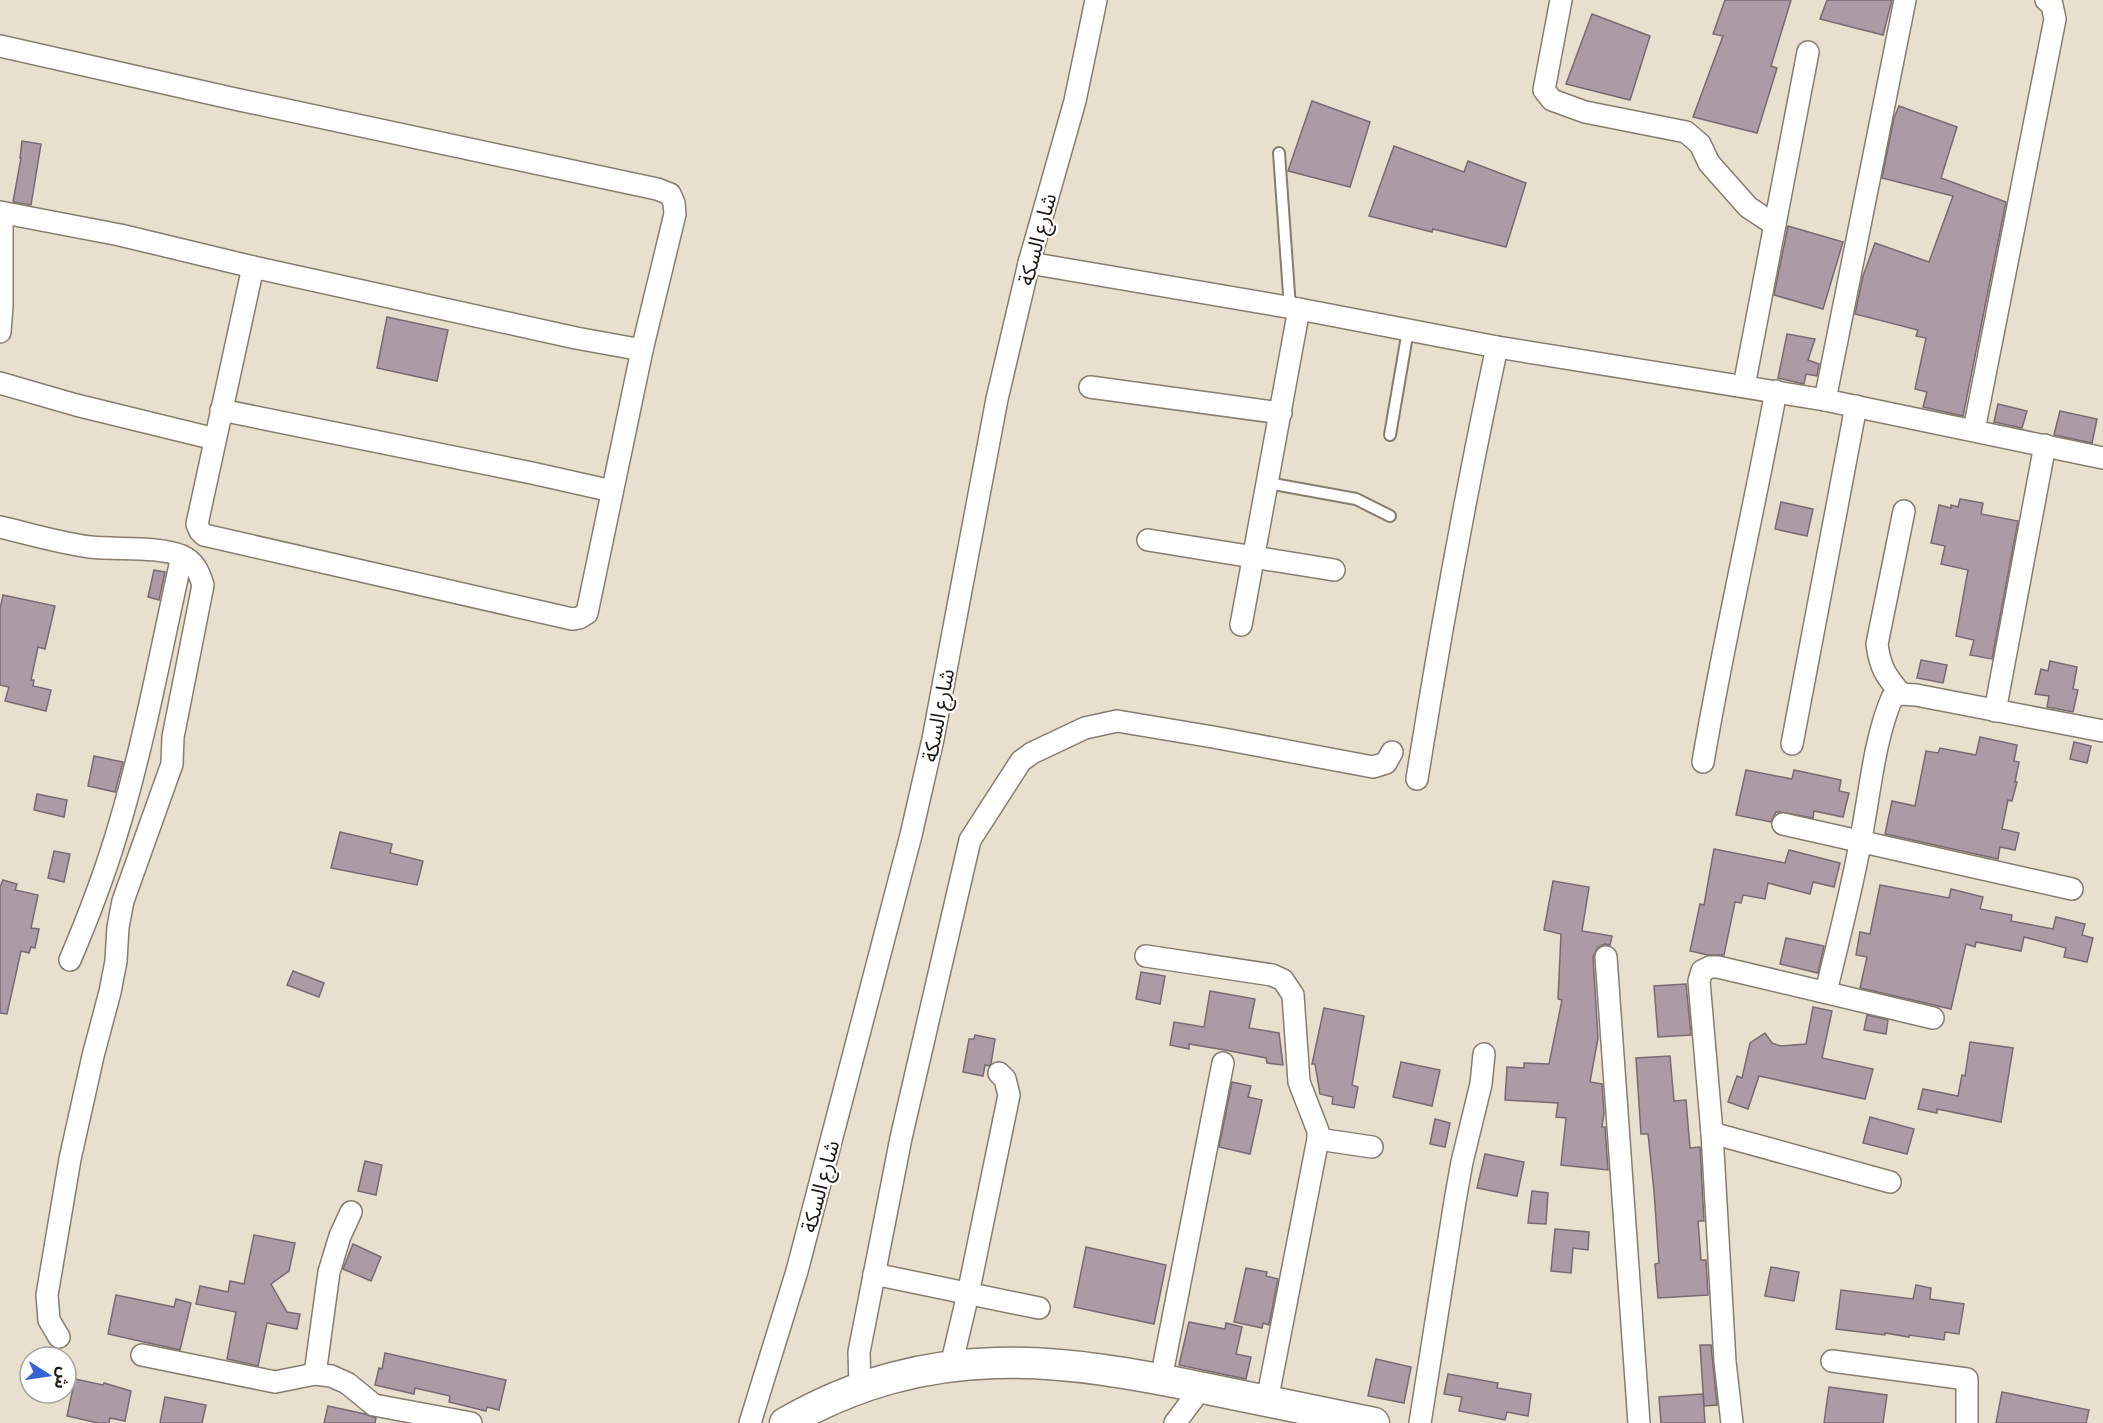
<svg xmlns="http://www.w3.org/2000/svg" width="2103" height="1423" font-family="Barlow,'Noto Sans Arabic',sans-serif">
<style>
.building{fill:#ac9ba5;stroke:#796973;stroke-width:1.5}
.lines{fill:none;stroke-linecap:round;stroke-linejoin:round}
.lane-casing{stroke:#867d6e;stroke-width:14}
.street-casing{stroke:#867d6e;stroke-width:24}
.secondary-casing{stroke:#867d6e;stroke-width:33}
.lane{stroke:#fff;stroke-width:10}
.street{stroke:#fff;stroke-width:21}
.secondary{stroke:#fff;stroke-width:30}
.labels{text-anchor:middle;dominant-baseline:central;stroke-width:4.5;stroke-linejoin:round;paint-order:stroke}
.street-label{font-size:21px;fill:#1c1912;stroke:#fff}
</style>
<rect width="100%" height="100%" fill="#e8dfce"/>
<!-- building -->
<g class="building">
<polygon points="1725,0 1791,0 1771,66 1777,68 1757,133 1693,117 1723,36 1713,34"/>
<polygon points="1827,0 1892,0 1883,35 1820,19"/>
<polygon points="1592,14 1650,36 1630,100 1566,84"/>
<polygon points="1312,101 1370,122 1350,187 1288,171"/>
<polygon points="1899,106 1957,127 1941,178 2006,202 1963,416 1923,407 1927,392 1915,389 1926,338 1916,336 1918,330 1855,314 1863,276 1875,243 1929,262 1953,196 1882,178 1894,118"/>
<polygon points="22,141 41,144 31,205 13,202 21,158 20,158"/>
<polygon points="1394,146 1464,172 1468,161 1526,183 1506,247 1433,229 1432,232 1369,216"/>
<polygon points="1788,226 1843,242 1823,309 1774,295"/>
<polygon points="387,317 448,330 437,381 377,368"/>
<polygon points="1787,334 1815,339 1808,360 1819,364 1817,376 1806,374 1804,384 1778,378"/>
<polygon points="1998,404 2027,411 2022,428 1994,422"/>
<polygon points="2060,411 2097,419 2092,443 2054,435"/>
<polygon points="1960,499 1983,503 1981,514 2018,521 1992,659 1970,655 1974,640 1956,636 1968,570 1941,564 1945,546 1931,543 1939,505 1951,508 1951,505 1958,507"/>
<polygon points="1781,502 1813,509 1807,536 1775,529"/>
<polygon points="154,570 165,572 159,600 148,597"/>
<polygon points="3,595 55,606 45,649 38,647 31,680 34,680 33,686 51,690 46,711 5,701 9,687 0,685 0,609"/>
<polygon points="1921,660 1947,665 1943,683 1917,678"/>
<polygon points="2050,661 2077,667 2073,689 2078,690 2073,712 2047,707 2049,696 2035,694 2041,669 2048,671"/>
<polygon points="1980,737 2017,745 2014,761 2019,762 2015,782 2017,782 2012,801 2008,800 2002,829 2019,833 2015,850 2000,847 1998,859 1885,834 1892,801 1915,806 1926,751 1938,753 1940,748 1976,755"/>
<polygon points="2074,742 2091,746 2087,763 2070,759"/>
<polygon points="94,756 123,762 115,792 88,786"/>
<polygon points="1746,770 1792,779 1794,770 1841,780 1839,791 1849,793 1843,817 1814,811 1813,818 1780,812 1776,812 1771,822 1736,815"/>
<polygon points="37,794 67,800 64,817 34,810"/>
<polygon points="340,832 392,844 390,853 423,861 417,885 331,868"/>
<polygon points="1714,849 1785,863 1789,850 1840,863 1834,887 1813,882 1810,894 1768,883 1765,899 1743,895 1741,903 1735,902 1724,955 1708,955 1690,951 1700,904 1704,905"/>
<polygon points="54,851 70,854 64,882 48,878"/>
<polygon points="3,880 17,884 15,890 38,895 31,928 39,929 35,948 31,947 29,953 21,951 7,1014 0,1013 0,887"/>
<polygon points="1553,881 1589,887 1582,931 1612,936 1610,945 1605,944 1598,947 1593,957 1598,1038 1590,1082 1602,1084 1604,1113 1602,1127 1605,1127 1608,1170 1561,1165 1566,1118 1556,1117 1558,1103 1505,1100 1507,1067 1524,1068 1524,1063 1549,1064 1562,1000 1558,999 1561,934 1544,930"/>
<polygon points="1880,885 1949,898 1951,889 1983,897 1980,909 2012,915 2011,921 2053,929 2056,917 2085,924 2082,935 2093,938 2087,962 2064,957 2066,948 2024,937 2021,951 1976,942 1975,947 1966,944 1951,1009 1860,988 1867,957 1856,955 1860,932 1870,934"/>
<polygon points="1786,938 1824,946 1818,973 1780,964"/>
<polygon points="293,971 324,983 319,997 287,985"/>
<polygon points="1141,972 1165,976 1160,1004 1136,999"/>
<polygon points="1686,984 1691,1035 1658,1037 1654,986"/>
<polygon points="1210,991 1255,999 1249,1028 1279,1033 1283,1065 1267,1063 1266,1058 1225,1050 1189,1044 1189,1049 1170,1045 1174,1022 1204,1027"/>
<polygon points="1813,1007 1832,1011 1822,1058 1873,1069 1865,1099 1759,1076 1748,1109 1728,1102 1737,1076 1742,1078 1750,1043 1765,1033 1772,1043 1781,1046 1806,1044"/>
<polygon points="1324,1008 1364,1016 1352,1085 1358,1087 1354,1108 1332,1104 1333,1097 1320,1094 1315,1064 1312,1064"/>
<polygon points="1867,1015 1888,1020 1886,1034 1864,1030"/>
<polygon points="975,1035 995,1039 991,1064 989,1066 985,1065 983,1076 963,1072 969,1039 974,1039"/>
<polygon points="1970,1042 2013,1048 2001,1122 1937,1109 1937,1113 1918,1109 1923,1089 1958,1096 1962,1075 1965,1076"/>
<polygon points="1670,1056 1674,1101 1686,1100 1690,1148 1700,1147 1704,1221 1698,1221 1701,1260 1706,1260 1708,1295 1658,1298 1655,1264 1659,1263 1654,1191 1648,1134 1641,1134 1636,1058"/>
<polygon points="1401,1062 1440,1070 1432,1106 1393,1097"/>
<polygon points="1232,1082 1251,1086 1248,1097 1262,1100 1250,1154 1219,1147"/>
<polygon points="1870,1117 1914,1129 1907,1154 1863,1143"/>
<polygon points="1435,1119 1450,1123 1445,1147 1430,1144"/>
<polygon points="1485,1154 1524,1162 1517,1196 1477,1188"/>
<polygon points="365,1161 382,1165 376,1195 358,1191"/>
<polygon points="1532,1191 1548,1193 1546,1224 1528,1223"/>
<polygon points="1555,1229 1589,1232 1588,1250 1573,1248 1571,1273 1551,1271"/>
<polygon points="254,1235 295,1243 289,1271 271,1284 287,1312 300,1314 297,1329 267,1323 258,1366 227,1359 236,1312 196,1304 200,1286 228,1292 230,1281 244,1284"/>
<polygon points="353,1244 381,1257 371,1281 343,1269"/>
<polygon points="1086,1247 1166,1265 1154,1324 1074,1307"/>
<polygon points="1771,1267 1799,1272 1794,1301 1765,1296"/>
<polygon points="1246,1268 1267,1272 1266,1276 1278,1279 1269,1325 1263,1323 1262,1328 1234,1322"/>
<polygon points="1916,1285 1931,1288 1930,1299 1964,1304 1959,1334 1945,1332 1944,1340 1909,1335 1909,1337 1885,1333 1885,1335 1836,1329 1841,1290 1913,1299"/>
<polygon points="116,1295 174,1307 176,1299 191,1303 180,1350 108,1334"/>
<polygon points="1189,1322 1225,1329 1226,1323 1242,1327 1236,1354 1251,1357 1246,1379 1179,1365"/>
<polygon points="1700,1345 1711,1345 1717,1405 1704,1406"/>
<polygon points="385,1353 506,1380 499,1410 487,1407 486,1411 449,1402 450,1396 415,1388 414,1394 375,1385 379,1368 382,1369"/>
<polygon points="1376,1359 1411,1367 1404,1403 1368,1396"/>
<polygon points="1448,1374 1498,1383 1497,1388 1531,1394 1528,1416 1507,1412 1505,1420 1459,1411 1462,1397 1444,1394"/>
<polygon points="75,1379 103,1385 104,1383 131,1391 125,1421 110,1418 109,1423 98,1423 67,1416"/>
<polygon points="1829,1387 1887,1395 1883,1423 1824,1423"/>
<polygon points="2002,1392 2089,1410 2086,1423 1996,1423"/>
<polygon points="1703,1394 1705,1423 1661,1423 1659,1397"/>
<polygon points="165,1397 206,1405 202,1423 160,1423"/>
<polygon points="328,1406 365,1414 376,1418 375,1423 324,1423"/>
</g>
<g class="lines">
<defs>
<g id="lane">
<polyline points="1279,153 1290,308"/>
<polyline points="1390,435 1408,330"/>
<polyline points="1268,483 1356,499 1390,516"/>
</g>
<g id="street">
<polyline points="1561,0 1544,90 1552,100 1585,112 1686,132 1700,144 1709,163 1748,207 1775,225"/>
<polyline points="0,46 235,99 657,189 670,194 674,203 675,214 642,350 587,613 579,618 572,619 204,535 200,531 197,524 253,267"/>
<polyline points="0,212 120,235 253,267 576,338 642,350"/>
<polyline points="1029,263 1299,309 1497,347 1825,400 2103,458"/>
<polyline points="0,332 2,306 2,213"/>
<polyline points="0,383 76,405 215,439"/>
<polyline points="1744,386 1808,52"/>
<polyline points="1090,387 1281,413"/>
<polyline points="1825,400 1905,0"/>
<polyline points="221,410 532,473 612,491"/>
<polyline points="1974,430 2055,19 2052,5 2046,0"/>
<path d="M 0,527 C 30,534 60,543 90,547 C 117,550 159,546 182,556 C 195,562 199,572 203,585 L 173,737 L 172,764 L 123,901 L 118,927 L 116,961 L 110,992 L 93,1056 L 70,1159 L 47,1295 L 49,1320 L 59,1337"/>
<polyline points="1148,540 1334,570"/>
<polyline points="1241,625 1299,309"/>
<path d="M 1901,694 C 1886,676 1880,668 1877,644 L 1904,511"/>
<polyline points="1995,711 2045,445"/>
<polyline points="1792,744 1856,406"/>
<path d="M 1703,762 C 1724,638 1753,515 1776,391"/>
<path d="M 1417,779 C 1440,635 1466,491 1497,347"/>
<polyline points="1783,824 2072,889"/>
<polyline points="1146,956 1272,975 1283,980 1293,995 1299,1082 1318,1131 1318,1139 1267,1401"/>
<polyline points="1606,957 1639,1423"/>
<path d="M 70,960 C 87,920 103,879 116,836 C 144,745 161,649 182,556"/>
<path d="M 1826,992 C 1838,941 1852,890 1861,838 C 1870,793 1874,740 1892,698 L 1901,694 L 1916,695 L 2103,731"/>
<polyline points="1712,1133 1890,1182"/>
<polyline points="1318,1139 1372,1147"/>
<polyline points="874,1274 1039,1308"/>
<polyline points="142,1355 275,1382 315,1374 331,1376 347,1383 374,1405 471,1423"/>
<polyline points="1832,1361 1967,1379 1967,1423"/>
<polyline points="951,1366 968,1294 1009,1095 1005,1079 999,1073"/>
<polyline points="315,1374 329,1272 340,1236 351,1212"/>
<polyline points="1161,1379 1223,1063"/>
<polyline points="860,1387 859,1352 901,1138 970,840 1021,761 1032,753 1085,728 1117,721 1213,737 1373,767 1386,763 1392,752"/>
<polyline points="750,1423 797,1271 911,835 933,739 997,399 1029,263 1075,101 1096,0"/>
<polyline points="1175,1423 1202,1387"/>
<polyline points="1420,1423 1455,1201 1462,1162 1481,1084 1484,1054"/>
<polyline points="1732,1423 1725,1362 1712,1133 1699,981 1702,971 1710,967 1718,967 1933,1018"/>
</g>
<path id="secondary" d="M 785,1423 C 930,1340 1058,1357 1213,1390 C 1267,1401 1320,1412 1374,1423"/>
</defs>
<!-- lane casing -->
<use href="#lane" class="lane-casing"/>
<!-- street casing -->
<use href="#street" class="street-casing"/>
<!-- secondary casing -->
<use href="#secondary" class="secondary-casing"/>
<!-- lane -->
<use href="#lane" class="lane"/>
<!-- street -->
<use href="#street" class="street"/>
<!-- secondary -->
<use href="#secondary" class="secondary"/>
</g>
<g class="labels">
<!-- street labels -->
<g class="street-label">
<text transform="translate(1036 239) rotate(-75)">شارع السكة</text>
<text transform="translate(937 715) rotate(-79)">شارع السكة</text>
<text transform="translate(819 1186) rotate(-75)">شارع السكة</text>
</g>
</g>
<!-- north arrow -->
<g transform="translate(48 1375) rotate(102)"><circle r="28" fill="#ffffff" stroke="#a4a3a0" stroke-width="1.5"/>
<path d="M0-4.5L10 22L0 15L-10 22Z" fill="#3565d5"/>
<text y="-9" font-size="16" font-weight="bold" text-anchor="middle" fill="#1c1912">ش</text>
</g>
</svg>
